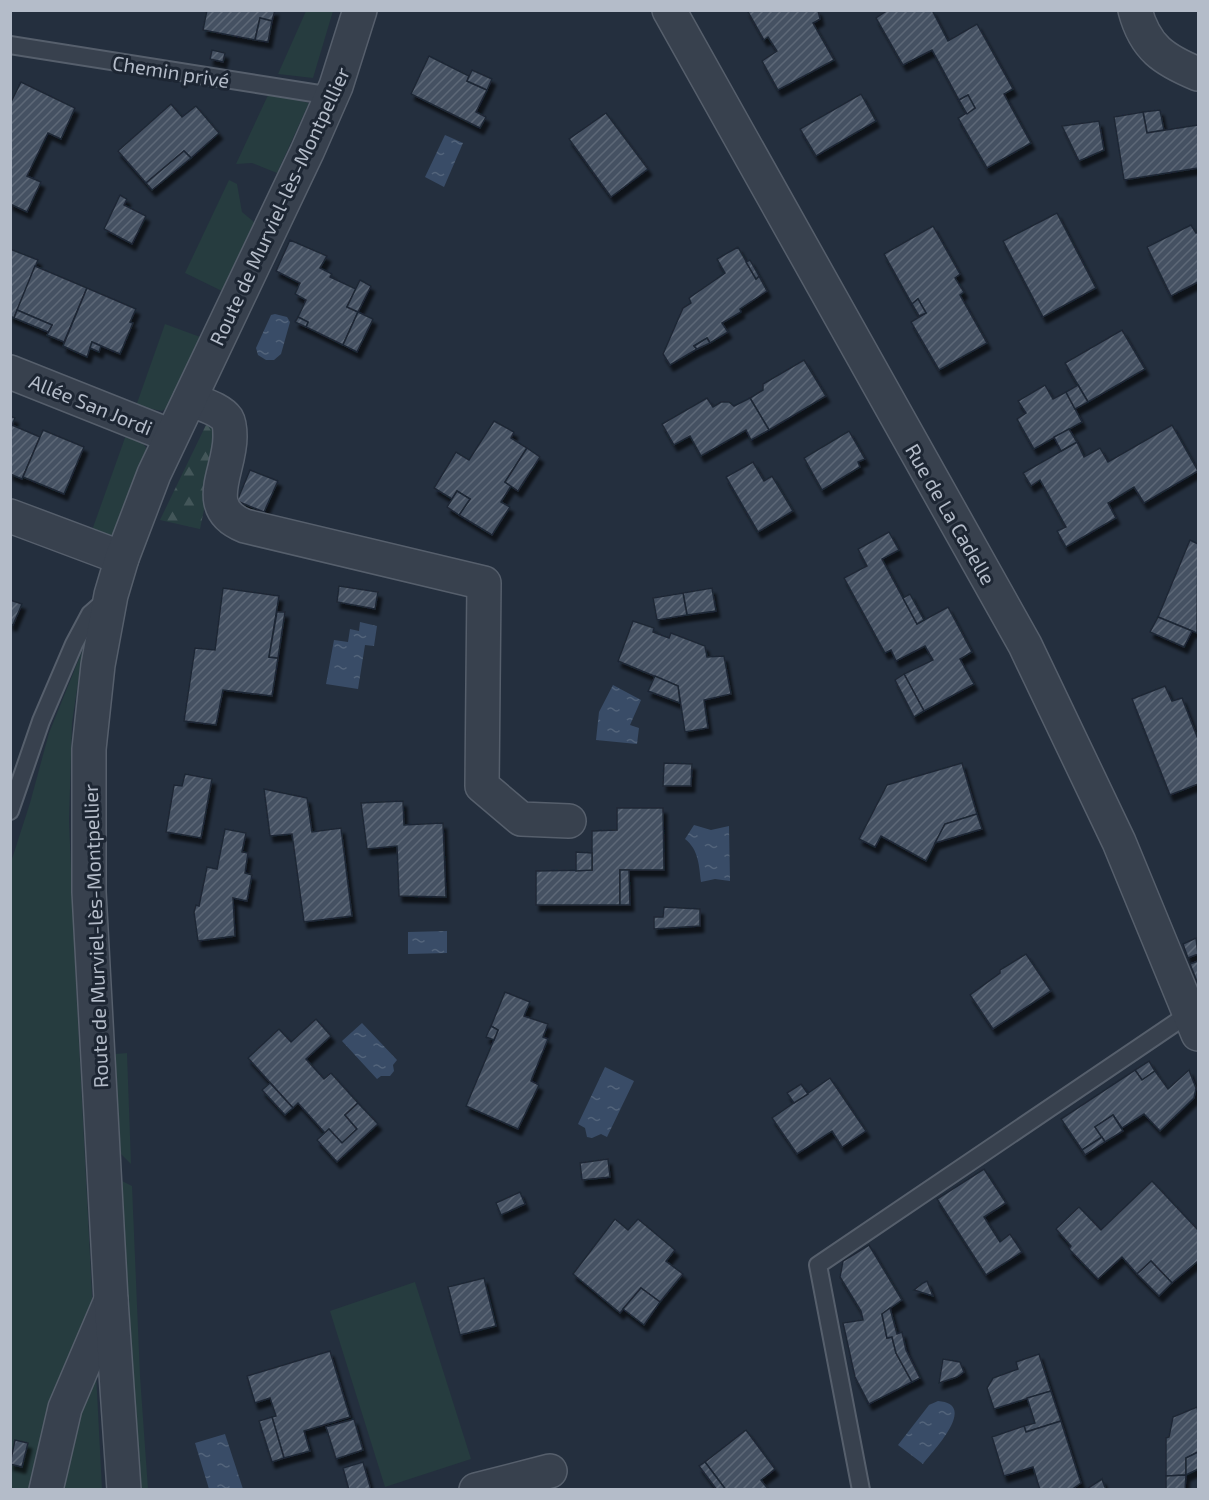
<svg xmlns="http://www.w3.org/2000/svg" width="1209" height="1500" font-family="'Exo 2',sans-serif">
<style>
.green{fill:#263c3f}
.forest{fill:url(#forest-firs)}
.water{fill:url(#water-ripples)}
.building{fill:url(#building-hatch);stroke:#1f2835;stroke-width:1.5;filter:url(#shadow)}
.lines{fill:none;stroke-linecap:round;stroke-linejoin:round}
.service-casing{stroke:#565f6c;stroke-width:20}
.minor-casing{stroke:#565f6c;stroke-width:36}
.tertiary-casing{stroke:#565f6c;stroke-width:36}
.service{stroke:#38414e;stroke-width:16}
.minor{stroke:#38414e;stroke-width:33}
.tertiary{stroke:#38414e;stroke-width:33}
.labels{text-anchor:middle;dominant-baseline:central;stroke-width:6;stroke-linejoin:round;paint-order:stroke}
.street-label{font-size:20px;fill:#b4bcc9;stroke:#1d2633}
</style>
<defs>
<pattern id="forest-firs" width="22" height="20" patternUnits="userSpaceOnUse" patternTransform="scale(1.5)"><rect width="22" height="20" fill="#263c3f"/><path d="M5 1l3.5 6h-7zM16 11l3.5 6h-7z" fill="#435659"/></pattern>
<pattern id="water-ripples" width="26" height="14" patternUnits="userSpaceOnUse" patternTransform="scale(1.5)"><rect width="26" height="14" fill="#394c67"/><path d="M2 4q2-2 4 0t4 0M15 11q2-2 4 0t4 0" fill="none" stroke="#53647b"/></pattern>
<pattern id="building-hatch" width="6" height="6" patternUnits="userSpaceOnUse" patternTransform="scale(1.5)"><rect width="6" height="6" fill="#455162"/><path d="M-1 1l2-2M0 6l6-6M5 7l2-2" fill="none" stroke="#5d6877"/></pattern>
<filter id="shadow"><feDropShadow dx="3.5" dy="6" stdDeviation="1.5" flood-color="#0009"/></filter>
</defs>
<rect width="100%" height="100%" fill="#242f3e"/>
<!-- green -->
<g class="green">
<polygon points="306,11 333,11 313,78 278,74"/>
<polygon points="269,93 309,103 277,173 252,163 236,164"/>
<polygon points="229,180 237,184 242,212 254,222 222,291 185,273"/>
<polygon points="165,324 203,338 173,403 162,411 136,406"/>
<path d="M 126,435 C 135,439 146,442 148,453 L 113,537 L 109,539 L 91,533 Z"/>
<polygon points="83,649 72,723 69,821 76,985 102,1489 11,1490 11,862 30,803 49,733"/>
<polygon points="127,1053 131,1164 120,1153 115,1054"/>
<polygon points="122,1181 132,1186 140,1376 148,1489 136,1489 124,1267"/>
<polygon points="415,1282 471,1459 385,1487 330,1311"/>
</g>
<!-- forest -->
<polygon class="forest" points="206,425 219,430 220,432 200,529 160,520"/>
<!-- water -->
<g class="water">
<polygon points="445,135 463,143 444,187 425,177"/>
<polygon points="275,314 287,317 290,322 281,354 274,360 266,360 258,355 256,348 271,315"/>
<polygon points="360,622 377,626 374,646 365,645 358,689 326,684 334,640 348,642 350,629 359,631"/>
<polygon points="613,685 641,700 630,725 639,728 637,744 596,740 599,712"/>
<path d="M 694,825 L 711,830 L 729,826 L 730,881 L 715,879 L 701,882 C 699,866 699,850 685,839 Z"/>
<polygon points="447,931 447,953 408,954 408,932"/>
<polygon points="362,1023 397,1060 393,1065 394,1071 390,1076 381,1076 377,1079 342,1041"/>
<polygon points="605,1067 634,1081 607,1137 601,1134 592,1138 587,1137 585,1128 578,1124"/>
<path d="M 938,1401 C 979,1404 933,1451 923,1464 L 898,1445 L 929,1405 Z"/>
<polygon points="225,1434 243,1489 209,1489 195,1443"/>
</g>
<!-- building -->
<g class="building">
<polygon points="207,10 275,10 272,21 260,18 255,40 203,30"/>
<polygon points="747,10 818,10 820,19 813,23 834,60 778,90 762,61 777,51 768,37 764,40"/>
<polygon points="888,10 932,10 948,41 977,24 1013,89 1004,94 1031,143 987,168 958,118 975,108 968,95 959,100 932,50 903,65 876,18"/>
<polygon points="260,18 272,21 268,42 255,40"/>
<polygon points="212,50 225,53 223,62 210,59"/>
<polygon points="429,56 469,76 467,81 487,90 476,112 486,117 480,128 411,94"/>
<polygon points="472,70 492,79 487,90 467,81"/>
<polygon points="21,82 75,108 61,139 48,133 27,176 41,182 27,212 10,204 10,104"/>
<polygon points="861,94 876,121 816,156 800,129"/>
<polygon points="968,95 975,108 967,114 959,100"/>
<polygon points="171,104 182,117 196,106 219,133 191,158 184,151 146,183 118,151"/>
<polygon points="1160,110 1164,130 1147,133 1143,112"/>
<polygon points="1143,112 1147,133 1198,125 1198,168 1124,180 1114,117"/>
<polygon points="606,113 648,169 611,197 569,139"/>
<polygon points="1099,121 1104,150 1079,161 1062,126"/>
<polygon points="184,151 191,158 152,190 146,183"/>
<polygon points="120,195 127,199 124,205 146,216 132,244 104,229"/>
<polygon points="1057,213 1096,288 1043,317 1003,241"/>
<polygon points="1191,225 1196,233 1198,232 1198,282 1171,296 1147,247"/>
<polygon points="933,226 960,274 955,278 964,292 960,295 987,343 939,370 911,322 926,313 918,299 912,304 884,254"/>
<polygon points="290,240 327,256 320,268 332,274 330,277 356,289 347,307 358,312 343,345 306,327 308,322 298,317 306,300 295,294 300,283 276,271"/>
<polygon points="738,247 756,279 759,276 767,291 740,309 741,312 722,323 728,332 710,343 707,338 694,346 697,349 670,365 663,354 683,308 691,303 689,298 725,273 717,259"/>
<polygon points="10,249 38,260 14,318 10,316"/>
<polygon points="750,260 759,276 756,279 746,262"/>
<polygon points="35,266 87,288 64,342 47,335 52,325 17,310"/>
<polygon points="360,280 371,286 358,312 347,307"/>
<polygon points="87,288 136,309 130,322 133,323 120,354 92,342 87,357 63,346"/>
<polygon points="918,299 926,313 919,316 912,304"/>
<polygon points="17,310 52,325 48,332 14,318"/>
<polygon points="358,312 373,319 357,352 343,345"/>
<polygon points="298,317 308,322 306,327 295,322"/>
<polygon points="1122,330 1145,369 1088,402 1065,363"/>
<polygon points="707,338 710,343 697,349 694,346"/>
<polygon points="92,342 101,346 99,352 90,348"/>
<polygon points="804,360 826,396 769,430 750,398 763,390 763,384"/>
<polygon points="1045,385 1053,399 1066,392 1082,422 1034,449 1017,419 1026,413 1018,401"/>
<polygon points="1078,385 1088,402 1075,409 1066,392"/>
<polygon points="707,398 713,407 721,402 729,402 734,406 750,398 769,430 751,440 746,430 701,456 690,436 674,445 662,424"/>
<polygon points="10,416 15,418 12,425 40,437 22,479 10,474"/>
<polygon points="494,421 514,432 511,438 527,448 505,482 511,486 501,502 510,507 492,535 459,515 470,499 457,491 452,499 434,488 456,452 469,460"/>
<polygon points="1172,425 1198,471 1144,503 1134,487 1108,503 1116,518 1066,547 1057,531 1066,527 1040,480 1031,486 1023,473 1077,442 1084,457 1100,448 1108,462"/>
<polygon points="1069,429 1077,442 1061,451 1054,437"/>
<polygon points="43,430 84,447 64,494 23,477"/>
<polygon points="849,431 865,459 858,462 860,467 822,490 804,458"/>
<polygon points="527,448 540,457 518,491 505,482"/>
<polygon points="753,462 764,481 772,476 793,511 758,532 726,477"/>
<polygon points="250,470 278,481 264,512 237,501"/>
<polygon points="457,491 470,499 459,515 447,507"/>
<polygon points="889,532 899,550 882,559 917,624 948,607 972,652 960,659 974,684 924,711 904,674 933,660 925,646 896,661 891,650 885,653 844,578 867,566 858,549"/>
<polygon points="1190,540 1198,544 1197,633 1158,617"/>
<polygon points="339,586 378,592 375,609 337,602"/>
<polygon points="223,588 279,596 269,657 278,658 272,696 223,690 216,725 184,721 195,648 215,650"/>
<polygon points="712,588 716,611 687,615 683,593"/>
<polygon points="683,593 687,615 657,620 653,598"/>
<polygon points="910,594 924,620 917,624 903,598"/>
<polygon points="10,600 22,604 13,625 10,624"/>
<polygon points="277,612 285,612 278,658 269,657"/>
<polygon points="1158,617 1192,631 1184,647 1150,632"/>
<polygon points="633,621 654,628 653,632 669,638 671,633 705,646 707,657 724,656 731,694 704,700 708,728 685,732 678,686 618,661"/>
<polygon points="904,674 924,711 914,717 895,680"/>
<polygon points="655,676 678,686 680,703 648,691"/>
<polygon points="1165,686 1172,701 1182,698 1198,739 1198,784 1170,795 1132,699"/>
<polygon points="664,763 692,764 691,786 663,786"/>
<polygon points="962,763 977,814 945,824 926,861 881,836 875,847 859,839 887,785"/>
<polygon points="185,774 212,779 201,838 166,832 174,785 182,786"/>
<polygon points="264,789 307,798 312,832 341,828 352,916 304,922 292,834 270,836"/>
<polygon points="403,801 404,825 443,823 446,897 399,896 397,846 367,849 361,803"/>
<polygon points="617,808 663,808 664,870 620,870 620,905 536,905 536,871 592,870 592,831 617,830"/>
<polygon points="977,814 982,829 935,843 945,824"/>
<polygon points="225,829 246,833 242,852 248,853 245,873 252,875 247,901 233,898 235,936 198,941 194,912 196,905 199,906 207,867 217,869"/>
<polygon points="576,852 592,853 592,870 576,871"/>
<polygon points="620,870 629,870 630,905 620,905"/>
<polygon points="664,907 700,909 700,926 654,929 654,917 663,917"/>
<polygon points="1196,938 1198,954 1188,958 1183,944"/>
<polygon points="1026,954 1051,991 993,1029 970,995 1000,973 1000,970"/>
<polygon points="1198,961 1198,984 1190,964"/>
<polygon points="505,992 530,1002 524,1016 548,1024 543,1037 548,1039 531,1081 539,1085 518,1129 466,1106 498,1030 491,1026"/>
<polygon points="316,1019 331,1036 306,1059 324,1079 331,1073 358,1103 345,1115 357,1129 342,1143 329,1129 325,1133 298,1103 293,1108 248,1058 279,1029 291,1042"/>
<polygon points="491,1026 498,1030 494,1040 486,1037"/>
<polygon points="1149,1061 1155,1071 1142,1080 1135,1070"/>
<polygon points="1135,1070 1142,1080 1155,1071 1168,1089 1189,1070 1196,1088 1194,1098 1160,1131 1144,1114 1122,1128 1113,1115 1095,1127 1102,1137 1082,1150 1061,1119"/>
<polygon points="830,1078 866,1131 842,1147 832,1131 797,1154 772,1118"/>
<polygon points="270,1083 293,1108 285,1115 262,1090"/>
<polygon points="801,1084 808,1094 794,1103 787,1093"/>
<polygon points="358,1103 378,1124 337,1162 317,1140 329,1129 342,1143 357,1129 345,1115"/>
<polygon points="1113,1115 1123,1131 1105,1142 1095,1127"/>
<polygon points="1102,1137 1105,1142 1085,1155 1082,1150"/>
<polygon points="608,1159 610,1177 582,1180 580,1163"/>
<polygon points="984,1169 1006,1203 984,1217 1000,1242 1010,1234 1022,1252 986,1275 937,1199"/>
<polygon points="1152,1181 1198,1230 1198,1261 1172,1283 1151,1261 1137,1274 1122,1257 1098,1279 1069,1249 1071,1246 1056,1229 1079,1207 1101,1230"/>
<polygon points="520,1192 525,1204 501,1215 496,1203"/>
<polygon points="615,1219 628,1230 638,1219 675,1250 666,1261 683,1274 660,1302 641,1288 620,1313 573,1274"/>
<polygon points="869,1245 902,1300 882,1314 887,1338 892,1337 896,1353 912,1382 869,1404 855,1377 843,1323 863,1320 861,1311 840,1277 843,1261"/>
<polygon points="1151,1261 1172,1283 1159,1296 1137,1274"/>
<polygon points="484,1278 496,1326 460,1335 448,1287"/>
<polygon points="927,1281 933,1296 914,1290 923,1283"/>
<polygon points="641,1288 660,1302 644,1325 623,1309"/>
<polygon points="890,1308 897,1334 902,1332 906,1350 920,1378 912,1382 896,1353 892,1337 887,1338 882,1314"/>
<polygon points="330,1351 350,1417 304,1431 310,1451 284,1458 272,1417 276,1416 270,1398 255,1403 247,1376"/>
<polygon points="1039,1354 1051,1391 994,1409 987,1388 993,1378 1018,1369 1016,1362"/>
<polygon points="943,1359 960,1362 964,1372 957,1377 939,1383"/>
<polygon points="1051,1391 1061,1421 1026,1432 1024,1426 1035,1423 1027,1398"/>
<polygon points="1197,1407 1198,1411 1198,1452 1186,1458 1186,1475 1166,1476 1166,1438 1169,1437 1173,1417"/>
<polygon points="272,1417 284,1458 272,1462 259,1421"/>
<polygon points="354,1419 363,1450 336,1459 326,1427"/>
<polygon points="1061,1421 1081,1483 1071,1490 1040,1490 1033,1467 1004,1476 992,1437 1024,1426 1026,1432"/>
<polygon points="746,1430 775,1469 761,1480 769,1490 726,1490 705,1462"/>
<polygon points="15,1440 28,1443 22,1467 10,1464"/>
<polygon points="1198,1452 1198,1469 1186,1475 1186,1458"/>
<polygon points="363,1462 371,1490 349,1490 343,1468"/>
<polygon points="705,1462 726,1490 717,1490 699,1466"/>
<polygon points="1186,1475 1185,1490 1166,1490 1166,1476"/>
<polygon points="1102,1479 1106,1490 1085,1490"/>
</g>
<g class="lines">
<defs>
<g id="service">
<polyline points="10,45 332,96"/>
<polyline points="10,811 41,721 74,644 90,614 106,600"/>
<polyline points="861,1490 818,1265 1190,1013"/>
</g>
<g id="minor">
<polyline points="669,10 1025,645 1119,842 1198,1034"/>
<path d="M 1135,10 C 1145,48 1164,60 1198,74"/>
<polyline points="10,372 171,436"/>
<path d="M 190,399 C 201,404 220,409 227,419 C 230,424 230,432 230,437 C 230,472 200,508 245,526 L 484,583 L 482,786 L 521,819 L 569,821"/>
<polyline points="10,516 122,558"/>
<polyline points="46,1490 65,1408 111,1300"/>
<polyline points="476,1490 550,1471"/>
</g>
<polyline id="tertiary" points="124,1490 111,1300 89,892 89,749 98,665 111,595 122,558 154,474 307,152 336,86 360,10"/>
</defs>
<!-- service casing -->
<use href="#service" class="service-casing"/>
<!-- minor casing -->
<use href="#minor" class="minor-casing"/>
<!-- tertiary casing -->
<use href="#tertiary" class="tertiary-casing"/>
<!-- service -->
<use href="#service" class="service"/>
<!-- minor -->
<use href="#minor" class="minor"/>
<!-- tertiary -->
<use href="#tertiary" class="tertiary"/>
</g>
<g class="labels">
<!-- street labels -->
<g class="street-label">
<text transform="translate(171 71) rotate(9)">Chemin privé</text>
<text transform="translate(279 206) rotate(-65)">Route de Murviel-lès-Montpellier</text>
<text transform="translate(91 404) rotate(22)">Allée San Jordi</text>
<text transform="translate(951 514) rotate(60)">Rue de La Cadelle</text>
<text transform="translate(95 936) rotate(-92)">Route de Murviel-lès-Montpellier</text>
</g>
</g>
<!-- border -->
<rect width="1209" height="1500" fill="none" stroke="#b4bcc9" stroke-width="24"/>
</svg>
